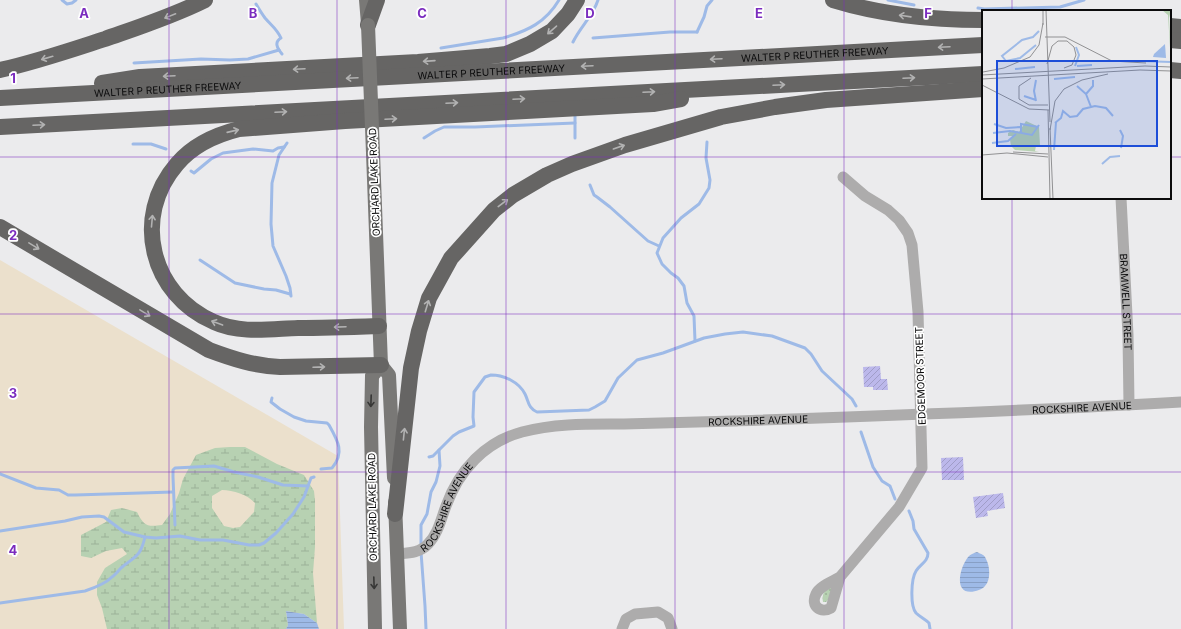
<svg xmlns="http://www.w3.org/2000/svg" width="1181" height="629" font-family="Inter,sans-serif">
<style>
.education{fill:#ebe0cc}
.grass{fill:url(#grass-dots)}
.wetland{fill:url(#wetland-marsh);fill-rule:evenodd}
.water{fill:url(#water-rules)}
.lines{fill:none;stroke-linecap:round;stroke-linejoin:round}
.stream{stroke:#9ebae7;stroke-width:3}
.building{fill:url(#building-hatch)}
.minor{stroke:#adacac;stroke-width:11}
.major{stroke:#797876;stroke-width:14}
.highway{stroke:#666564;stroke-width:16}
.major-bridge{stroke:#797876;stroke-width:14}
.oneway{stroke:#b2b2b2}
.oneway2{stroke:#373736}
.grid{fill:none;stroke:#7b2cbf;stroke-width:1;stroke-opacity:0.55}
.labels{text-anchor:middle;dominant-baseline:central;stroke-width:3.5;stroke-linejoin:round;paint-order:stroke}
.street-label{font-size:10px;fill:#0b0b0c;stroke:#fff}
.inset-river{fill:none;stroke:#9ebae7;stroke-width:2}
.inset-road{fill:none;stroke:#919193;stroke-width:1}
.view{fill:#1d4ed8;fill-opacity:0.15;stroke:#1d4ed8;stroke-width:2}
.inset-edge{fill:none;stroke:#0b0b0c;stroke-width:2}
.grid-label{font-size:13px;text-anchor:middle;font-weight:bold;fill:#7b2cbf;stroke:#fff;stroke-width:3.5;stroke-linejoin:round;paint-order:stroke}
</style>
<defs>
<pattern id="grass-dots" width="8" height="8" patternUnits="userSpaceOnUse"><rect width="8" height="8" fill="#b7d1b2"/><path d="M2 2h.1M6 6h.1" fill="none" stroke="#9cb298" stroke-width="1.8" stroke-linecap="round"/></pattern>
<pattern id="wetland-marsh" width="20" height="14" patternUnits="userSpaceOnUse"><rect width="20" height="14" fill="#b7d1b2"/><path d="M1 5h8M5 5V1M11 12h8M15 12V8" fill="none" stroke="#9cb298"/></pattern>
<pattern id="water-rules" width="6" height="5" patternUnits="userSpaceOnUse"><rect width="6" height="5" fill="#9ebae7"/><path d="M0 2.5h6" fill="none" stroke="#879fc5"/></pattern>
<pattern id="building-hatch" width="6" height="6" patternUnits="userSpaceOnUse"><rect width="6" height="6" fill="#bcb8eb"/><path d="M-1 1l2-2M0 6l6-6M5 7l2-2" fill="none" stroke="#a09dc8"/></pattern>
</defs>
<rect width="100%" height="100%" fill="#ebebed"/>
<!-- education -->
<polygon class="education" points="0,260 338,456 344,629 0,629"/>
<!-- grass -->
<path class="grass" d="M 833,583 L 830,598 L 826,602 L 823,602 C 821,594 826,588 833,583 Z"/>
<!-- wetland -->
<path class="wetland" d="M 230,447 L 245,447 L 277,464 L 304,475 L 314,491 L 315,501 L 315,547 L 313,573 L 317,623 L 304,614 L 286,611 L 288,625 L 286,629 L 107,629 L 102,608 L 97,595 L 97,582 L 105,568 L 127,554 L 122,548 L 106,551 L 91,558 L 81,556 L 81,535 L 106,522 L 111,510 L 122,508 L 137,512 C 144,526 147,527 162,525 L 170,514 L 179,493 L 183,479 L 196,455 L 215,448 ZM 222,490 C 233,490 248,495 255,503 L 254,512 L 240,527 L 233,528 L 224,526 L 212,508 L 212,496 Z"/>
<!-- water -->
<g class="water">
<path d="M 977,552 C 981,554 985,555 986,559 C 990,566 991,580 985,586 C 981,591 966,595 962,588 C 957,580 962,564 969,556 C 971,554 974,553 977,552 Z"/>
<polygon points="286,611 304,614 317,623 319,629 286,629 288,625"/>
</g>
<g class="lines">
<!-- stream -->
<g class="stream">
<polyline points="62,0 67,4 72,3 76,0"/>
<polyline points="888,0 914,5"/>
<path d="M 256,4 C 259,9 262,14 265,18 C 271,25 277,29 281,38 C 274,42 277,48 282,54"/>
<polyline points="978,8 984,9 1060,7 1084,0"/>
<polyline points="697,32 704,17 707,6 712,0"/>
<polyline points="593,38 670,32 697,32"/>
<path d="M 573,42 C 580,27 593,16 598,0"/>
<path d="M 441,48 L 503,38 C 528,31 546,22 559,0"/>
<polyline points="134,63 201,59 230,60 248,59 279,50"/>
<polyline points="575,115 575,138"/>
<polyline points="424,138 435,131 444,127 475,127 575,123"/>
<polyline points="287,143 279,155 272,183 271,224 273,246 286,276 290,288 291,296"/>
<polyline points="133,144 151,144 166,149"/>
<polyline points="191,171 194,173 211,159 223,153 253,149 273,151 278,148 284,147"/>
<polyline points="590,185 594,195 597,197 610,207 648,241 659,246"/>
<polyline points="200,260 235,283 264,289 276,290 290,294"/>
<polyline points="695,341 694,316 687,303 684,286 678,278 671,273 662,264 657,253 663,238 681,218 699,204 709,188 710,180 706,158 707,142"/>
<path d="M 272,398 L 271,402 L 280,409 L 294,417 L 306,421 L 327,423 L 329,425 C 338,441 345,453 332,468 L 321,469"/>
<polyline points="861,432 873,467 882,481 890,486 895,499"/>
<path d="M 429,457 L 433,456 L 453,436 L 459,432 L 474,426 L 473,417 L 474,392 L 485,377 L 491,375 C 504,375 519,382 525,394 C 529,402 528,408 537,412 L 589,410 L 595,407 L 605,401 L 618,378 L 637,360 L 663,353 L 704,338 L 725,334 L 743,332 L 772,336 L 805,348 L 811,354 L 822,371 L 852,399 L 856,406"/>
<polyline points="0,474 36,488 59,490 68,495 75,495 173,492"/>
<path d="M 909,511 L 913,521 L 914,529 L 928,553 C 928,562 920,564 916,571 C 911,579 910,606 916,613 C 920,617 925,619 929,623 L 930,629"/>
<polyline points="175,525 173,477 173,470 175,468 214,466 234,472 258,477 283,485 308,486"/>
<polyline points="0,531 65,521 82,517 99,516 104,517 124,532 145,537 156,538 180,536 200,540 223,540 249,545 259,545 264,543 276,533 293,514 304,497 311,478 314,477"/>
<polyline points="421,547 421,525 427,514 431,492 436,482 440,466 439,450"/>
<polyline points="421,552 425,606 426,629"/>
<path d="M 0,603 L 85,591 C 94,588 105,584 112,577 C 115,575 118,571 121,568 C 135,556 140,558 145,537"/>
</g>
</g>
<!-- building -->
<g class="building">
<polygon points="880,366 881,379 887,379 888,390 873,390 873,387 864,387 863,367"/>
<polygon points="963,457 964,480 942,480 941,458"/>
<polygon points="1003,493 1005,508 987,511 988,516 976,518 973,497"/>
</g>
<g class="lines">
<!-- minor -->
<g class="minor">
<path id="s1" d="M 1121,198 L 1128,335 L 1129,405"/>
<path id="s2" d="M 397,554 C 408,553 420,553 428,544 C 438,534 441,519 446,506 C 459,470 485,442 522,432 C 555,423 590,424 624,424 C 661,423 697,422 734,421 C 883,416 1033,411 1181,402"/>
<path d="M 840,577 C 832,582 820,586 816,594 C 810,606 821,614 831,608 L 840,577 L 899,507 L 922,468 L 918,312 L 912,245 L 908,233 L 899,220 L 888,210 L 865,196 L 843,177"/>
<polyline points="622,629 626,619 635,614 658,612 668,618 672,629"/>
</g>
<!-- major -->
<g class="major">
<polyline points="366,0 368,24"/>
<polyline points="373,153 381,365 389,375 394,478"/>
<polyline points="395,502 400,629"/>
<polyline points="375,629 371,427 372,376 381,365"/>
</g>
<!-- highway -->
<g class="highway">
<path d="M 833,0 C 882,15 932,20 983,20"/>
<polyline points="368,25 377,0"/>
<polyline points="1170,26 1181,27"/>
<polyline points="1170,40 1181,41"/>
<path d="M 0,70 C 36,62 71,50 105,39 C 139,27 173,16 205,0"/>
<polyline points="1170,70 1181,71"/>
<polyline points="102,83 140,77 418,62 490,56 506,54 530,44 552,31 568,14 577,0"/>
<path id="s3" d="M 0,98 L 983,45"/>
<polyline points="0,127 983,74"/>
<path d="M 0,227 L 209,350 C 233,359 255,366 280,367 L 381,365"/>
<path d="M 379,326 C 352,327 325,328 298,328 C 270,329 240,334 214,322 C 151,295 131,217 177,164 C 193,145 215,135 239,129 L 345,121 L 653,104 L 681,99"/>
<polyline points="395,514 411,368 419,331 429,298 451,258 494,210 513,195 547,175 572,164 625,145 721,117 775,107 826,100 983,89"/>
</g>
<!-- major-bridge -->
<polyline class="major-bridge" points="368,25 373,153"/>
</g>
<!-- one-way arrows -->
<defs><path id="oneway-shaft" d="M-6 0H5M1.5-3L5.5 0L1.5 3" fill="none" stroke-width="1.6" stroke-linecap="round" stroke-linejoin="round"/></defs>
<g class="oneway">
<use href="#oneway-shaft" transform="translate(170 16) rotate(158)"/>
<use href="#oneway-shaft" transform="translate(905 16) rotate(-172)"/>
<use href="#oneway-shaft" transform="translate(552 30) rotate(139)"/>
<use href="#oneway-shaft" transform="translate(944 47) rotate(177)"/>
<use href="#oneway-shaft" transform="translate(47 58) rotate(164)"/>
<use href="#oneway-shaft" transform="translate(716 59) rotate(177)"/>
<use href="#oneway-shaft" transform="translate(429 61) rotate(176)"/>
<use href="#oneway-shaft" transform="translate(587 66) rotate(177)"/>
<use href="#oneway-shaft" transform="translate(299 69) rotate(177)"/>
<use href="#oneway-shaft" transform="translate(169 76) rotate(177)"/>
<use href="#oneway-shaft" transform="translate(352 78) rotate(177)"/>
<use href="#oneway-shaft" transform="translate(909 78) rotate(-3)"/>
<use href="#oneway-shaft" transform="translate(779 85) rotate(-3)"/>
<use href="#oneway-shaft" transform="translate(649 92) rotate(-3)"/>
<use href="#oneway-shaft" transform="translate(519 99) rotate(-3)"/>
<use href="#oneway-shaft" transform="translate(452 103) rotate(-3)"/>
<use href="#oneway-shaft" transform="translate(281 112) rotate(-3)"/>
<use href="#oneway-shaft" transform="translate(391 119) rotate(-3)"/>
<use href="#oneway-shaft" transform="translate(39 125) rotate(-3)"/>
<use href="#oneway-shaft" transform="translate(233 131) rotate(-13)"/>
<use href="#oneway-shaft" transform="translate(619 147) rotate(-19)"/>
<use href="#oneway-shaft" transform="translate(503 203) rotate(-37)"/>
<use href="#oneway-shaft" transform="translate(152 221) rotate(-85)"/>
<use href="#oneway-shaft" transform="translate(34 246) rotate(31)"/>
<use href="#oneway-shaft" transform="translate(427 306) rotate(-73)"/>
<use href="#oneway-shaft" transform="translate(145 313) rotate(31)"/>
<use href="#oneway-shaft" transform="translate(217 323) rotate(-160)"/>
<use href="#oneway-shaft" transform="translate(340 327) rotate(178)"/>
<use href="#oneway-shaft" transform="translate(319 367) rotate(-2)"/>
<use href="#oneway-shaft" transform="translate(404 434) rotate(-84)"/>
</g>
<g class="oneway2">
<use href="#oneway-shaft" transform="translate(371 401) rotate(92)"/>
<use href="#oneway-shaft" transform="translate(374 583) rotate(88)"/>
</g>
<!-- grid -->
<path class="grid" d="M 169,0 L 169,629M 337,0 L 337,629M 506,0 L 506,629M 675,0 L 675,629M 844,0 L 844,629M 1012,0 L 1012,11M 0,157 L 983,157M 1170,157 L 1181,157M 1012,198 L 1012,629M 0,314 L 1181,314M 0,472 L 1181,472"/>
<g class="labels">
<!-- street labels -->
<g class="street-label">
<text stroke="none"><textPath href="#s3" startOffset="816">WALTER P REUTHER FREEWAY</textPath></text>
<text stroke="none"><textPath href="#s3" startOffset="492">WALTER P REUTHER FREEWAY</textPath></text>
<text stroke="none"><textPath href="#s3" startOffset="168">WALTER P REUTHER FREEWAY</textPath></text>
<text transform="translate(374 182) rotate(-92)">ORCHARD LAKE ROAD</text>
<text stroke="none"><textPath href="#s1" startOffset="104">BRAMWELL STREET</textPath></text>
<text transform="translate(920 376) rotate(-92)">EDGEMOOR STREET</text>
<text stroke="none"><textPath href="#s2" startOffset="747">ROCKSHIRE AVENUE</textPath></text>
<text stroke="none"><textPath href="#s2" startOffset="423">ROCKSHIRE AVENUE</textPath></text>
<text stroke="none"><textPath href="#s2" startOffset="75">ROCKSHIRE AVENUE</textPath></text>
<text transform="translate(372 507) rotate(-91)">ORCHARD LAKE ROAD</text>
</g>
</g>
<!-- overview -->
<g transform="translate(982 10)">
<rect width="189" height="189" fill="#ebebed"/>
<path d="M 180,0 L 189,0 L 187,8 L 189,54 L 186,5 Z" fill="#b7d1b2"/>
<path d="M 44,111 L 57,117 L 58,135 L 54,136 L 53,141 L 57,142 L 33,140 L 29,136 L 28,130 L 32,126 L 26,126 L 26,123 L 31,120 L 37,122 Z" fill="#b7d1b2"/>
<path d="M 183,34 L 184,48 L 171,47 L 172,44 Z" fill="#9ebae7"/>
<path class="inset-river" d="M 54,35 L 38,48 L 24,51 L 20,46 L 40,30 L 51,27 L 57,21M 160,51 L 189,52M 93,56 L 97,45 L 94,37M 95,56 L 110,55M 33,59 L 53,57M 72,69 L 93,67M 54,70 L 52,81 L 54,91M 95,76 L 104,84 L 109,97M 104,84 L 111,76 L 111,70M 42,86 L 54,90M 73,113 L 79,108 L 81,101 L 88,107 L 95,106 L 101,99 L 113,96 L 124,98 L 131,106M 12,114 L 24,118 L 38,117M 138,120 L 141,126 L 139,138M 39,122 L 39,114 L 56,117M 11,123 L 28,121 L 50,125 L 57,115M 10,133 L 26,131 L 34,124M 72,140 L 74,112M 120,154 L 128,147 L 138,146"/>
<path class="inset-road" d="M 61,0 L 61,15M 64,0 L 68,112M 63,27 L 83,27 L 130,51 L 164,53M 65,54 L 70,36 L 76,31 L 85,31 L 92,37 L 94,45 L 90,55 L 82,58M 1,62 L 22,58 L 48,47 L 57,35 L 61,13M 0,65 L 163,56 L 189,57M 49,68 L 37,76 L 37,89 L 47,95 L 66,95M 0,69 L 158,60 L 189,61M 0,75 L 47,99 L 67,100M 66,100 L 68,189M 68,118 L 71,189M 68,120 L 73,91 L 82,79 L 100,70 L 126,64M 31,142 L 66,144M 0,145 L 25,143 L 66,147"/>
<path class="view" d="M 15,51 L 175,51 L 175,136 L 15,136 Z"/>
<rect width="189" height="189" class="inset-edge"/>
</g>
<g class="grid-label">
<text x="84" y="18">A</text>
<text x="253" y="18">B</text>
<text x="422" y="18">C</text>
<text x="590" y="18">D</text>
<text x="759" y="18">E</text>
<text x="928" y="18">F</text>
<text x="13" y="83">1</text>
<text x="13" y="240">2</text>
<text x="13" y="398">3</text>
<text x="13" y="555">4</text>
</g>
</svg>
